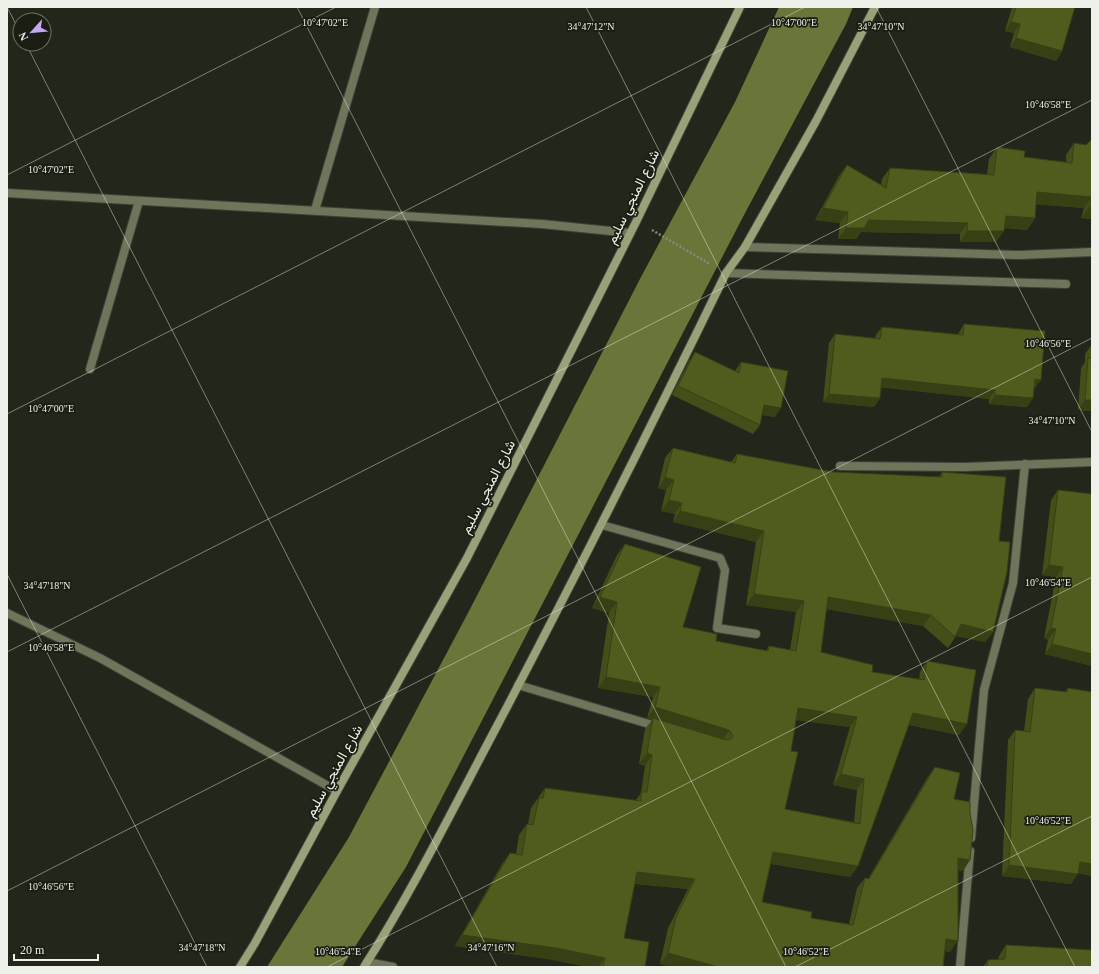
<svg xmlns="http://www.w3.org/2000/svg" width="1099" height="974" font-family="'Times New Roman',Vazirmatn,serif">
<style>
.water{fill:#687639}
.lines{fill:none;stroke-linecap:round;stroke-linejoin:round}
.minor-casing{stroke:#3f4237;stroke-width:10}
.secondary-casing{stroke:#3f4237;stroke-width:10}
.path{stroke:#878a80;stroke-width:2.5;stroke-dasharray:2 2;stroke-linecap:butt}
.minor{stroke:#6d755b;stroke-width:8}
.secondary{stroke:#97a279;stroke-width:8}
.wall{fill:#434f19;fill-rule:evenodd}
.shaded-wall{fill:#374014}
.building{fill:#4e5c1d;stroke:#374014;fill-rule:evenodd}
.ticks{fill:none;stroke:#eef1e9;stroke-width:1;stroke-opacity:0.45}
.labels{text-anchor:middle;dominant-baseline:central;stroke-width:3.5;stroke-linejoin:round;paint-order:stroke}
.street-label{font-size:14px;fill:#eef1e9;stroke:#1a1d11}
.ticks-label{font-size:10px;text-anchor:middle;fill:#eef1e9;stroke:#1a1d11;stroke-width:3.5;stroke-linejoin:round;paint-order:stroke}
</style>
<rect width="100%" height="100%" fill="#23261a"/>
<!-- water -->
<polygon class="water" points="779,7 853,7 846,24 744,215 406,867 342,967 267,967 349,837 469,611 641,277 735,102"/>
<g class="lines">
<defs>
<g id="minor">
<polyline points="7,193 542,224 630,233"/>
<polyline points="315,210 375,7"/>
<polyline points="745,247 1020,255 1092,252"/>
<polyline points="726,273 1066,284"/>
<polyline points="90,369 139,201"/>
<polyline points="840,466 965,467 1092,462"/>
<polyline points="602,525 720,558 725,570 717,628 756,634"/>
<polyline points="7,613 100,658 337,791"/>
<polyline points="518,685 659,727"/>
<polyline points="971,838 984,690 1013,583 1025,464"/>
<polyline points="367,962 393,967"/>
<polyline points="960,967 970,851"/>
</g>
<g id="secondary">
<polyline points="240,967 255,943 337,791 467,558 636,222 740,7"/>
<path d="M 364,967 C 413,890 454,807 497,726 C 576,576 652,425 726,273 L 745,247 L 816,121 L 875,7"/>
</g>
</defs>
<!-- minor casing -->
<use href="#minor" class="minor-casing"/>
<!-- secondary casing -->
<use href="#secondary" class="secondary-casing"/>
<!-- path -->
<polyline class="path" points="652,230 710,264"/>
<!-- minor -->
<use href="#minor" class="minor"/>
<!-- secondary -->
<use href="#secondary" class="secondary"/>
</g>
<!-- wall -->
<g class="wall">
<polygon points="1012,7 1075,7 1062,51 1056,61 1010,47 1014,33 1005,31"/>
<polygon points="1092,139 1092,219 1081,218 1084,208 1036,204 1035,218 1027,230 1005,228 996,242 960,242 960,234 861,232 856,239 838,239 840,223 815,220 839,176 847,165 881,185 882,179 890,168 987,174 989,159 997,147 1024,157 1066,162 1066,155 1074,143 1086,145"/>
<polygon points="964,324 1035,388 1034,388 1027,407 989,404 989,399 881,387 880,398 874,407 823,402 829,343 835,334 875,338 876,335 882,327 958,334"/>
<polygon points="1092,344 1092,411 1078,410 1081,368 1085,362 1085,354"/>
<polygon points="695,352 735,371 741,362 775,417 762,415 760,425 753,434 672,395 689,361"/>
<path d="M 673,448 L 731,462 L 737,454 L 833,472 L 939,477 L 942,472 L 999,541 L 993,632 L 985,642 L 956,636 L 948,648 L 923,626 L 826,609 L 821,652 L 872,672 L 919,679 L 920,672 L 927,661 L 959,735 L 909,725 L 858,866 L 850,877 L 771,864 L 762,902 L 811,918 L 849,924 L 857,888 L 865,878 L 868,879 L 927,778 L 935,767 L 954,799 L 963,871 L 958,870 L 950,952 L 945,951 L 660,964 L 668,928 L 688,889 L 635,884 L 624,938 L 645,967 L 589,967 L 548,959 L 455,946 L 502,864 L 510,853 L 516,854 L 519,835 L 527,824 L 528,824 L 531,808 L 545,788 L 635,801 L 641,793 L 645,766 L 639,764 L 645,729 L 652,720 L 647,718 L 653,697 L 598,688 L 609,613 L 592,608 L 617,555 L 625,544 L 683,627 L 716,641 L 766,651 L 769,646 L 790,650 L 796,612 L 746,605 L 756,542 L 673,522 L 675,514 L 661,511 L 666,490 L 658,488 L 665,458 ZM 796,720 L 850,727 L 833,785 L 857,790 L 854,822 L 785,809 L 791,751 Z"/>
<polygon points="1058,490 1092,666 1045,654 1048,640 1044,638 1056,577 1042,575 1051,500"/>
<polygon points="1035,688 1065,692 1068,688 1092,692 1092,876 1078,873 1071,884 1002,876 1008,740 1015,730 1024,731 1028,699"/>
<polygon points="1006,945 1092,967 983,967 988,960 998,959 999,956"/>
</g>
<!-- shaded-wall -->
<g class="shaded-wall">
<polygon points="1011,22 1020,24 1014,33 1005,31"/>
<polygon points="1016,38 1062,51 1056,61 1010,47"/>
<polygon points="1037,192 1092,197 1084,208 1029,204"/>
<polygon points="1089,207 1092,207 1092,219 1081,218"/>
<polygon points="823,208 848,212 840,223 815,220"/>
<polygon points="1006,216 1035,218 1027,230 998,227"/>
<polygon points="869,220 968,223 960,234 861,232 856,239 838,239 846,228"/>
<polygon points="967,231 1004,231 996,242 960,242"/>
<polygon points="882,378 995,390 989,399 876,387"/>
<polygon points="1035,379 1041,380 1035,388 1029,388"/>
<polygon points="829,394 880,398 874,407 823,402"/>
<polygon points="995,395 1033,398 1027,407 989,404"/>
<polygon points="1085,400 1092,400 1092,411 1078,410"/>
<polygon points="764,405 781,408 775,417 758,414"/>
<polygon points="665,477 674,480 666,490 658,488"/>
<polygon points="669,500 682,503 675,514 661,511"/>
<polygon points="680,511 764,531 756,542 673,522"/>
<polygon points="1049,565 1063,567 1056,577 1042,575"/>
<polygon points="754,594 804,601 796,612 746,605"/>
<polygon points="600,597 617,602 609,613 592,608"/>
<polygon points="828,597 931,615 923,626 820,608"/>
<polygon points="961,624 993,632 985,642 953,635"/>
<polygon points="1051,628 1056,629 1048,640 1044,638"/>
<polygon points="1052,644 1092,654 1092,666 1045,654"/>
<polygon points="606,677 660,687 653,697 598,688"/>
<polygon points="655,707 729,730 722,741 653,718 652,720 647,718"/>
<polygon points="798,708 857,717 850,727 791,719"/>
<polygon points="913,713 967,724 959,735 905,724"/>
<polygon points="647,753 652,755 645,766 639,764"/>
<polygon points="841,774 864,779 857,790 833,785"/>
<polygon points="773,852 858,866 850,877 766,863"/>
<polygon points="958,858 970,860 963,871 950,869"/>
<polygon points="1080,862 1092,864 1092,876 1073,872"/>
<polygon points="1009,865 1078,874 1071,884 1002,876"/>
<polygon points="637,872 695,879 688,889 630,883"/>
<polygon points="462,935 556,948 605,958 598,967 589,967 548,959 455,946"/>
<polygon points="946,939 958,941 950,952 939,949"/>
<polygon points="668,953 718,967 670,967 660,964"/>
</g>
<!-- building -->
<g class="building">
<polygon points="1016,7 1075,7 1062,51 1016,38 1020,24 1011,22"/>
<polygon points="1092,139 1092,207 1089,207 1092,197 1037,192 1035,218 1006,216 1004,231 967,231 968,223 869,220 864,228 846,228 848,212 823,208 847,165 886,188 890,168 994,175 997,147 1025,151 1024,157 1072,163 1074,143 1086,145"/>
<polygon points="964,324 1045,331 1041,380 1035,379 1033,398 995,395 995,390 882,378 880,398 829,394 835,334 880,339 882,327 963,335"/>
<polygon points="1092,349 1092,400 1085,400 1088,358 1092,358"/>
<polygon points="695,352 739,373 741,362 788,371 781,408 764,405 760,425 678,386"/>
<path d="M 673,448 L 735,463 L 737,454 L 833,472 L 942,477 L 942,472 L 1006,477 L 999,541 L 1010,542 L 1007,572 L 993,632 L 961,624 L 955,637 L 931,615 L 828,597 L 821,652 L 873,665 L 872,672 L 924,680 L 927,661 L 976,670 L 967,724 L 913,713 L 858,866 L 773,852 L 762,902 L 812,912 L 811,918 L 853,925 L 865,878 L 869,879 L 935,767 L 960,773 L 954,799 L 970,802 L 970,813 L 973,830 L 970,860 L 958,858 L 958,941 L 946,939 L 943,967 L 718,967 L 668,953 L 676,917 L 695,879 L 637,872 L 624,938 L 649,942 L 645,967 L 603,967 L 605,958 L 556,948 L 462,935 L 510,853 L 522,855 L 527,824 L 533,825 L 539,798 L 543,798 L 545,788 L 641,801 L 641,792 L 647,792 L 652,755 L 647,753 L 653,718 L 726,740 L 731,739 L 733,736 L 729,730 L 655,707 L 660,687 L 606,677 L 617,602 L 600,597 L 625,544 L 701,567 L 683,627 L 717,634 L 716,641 L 768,651 L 769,646 L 796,651 L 804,601 L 754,594 L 764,531 L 680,511 L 682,503 L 669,500 L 674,480 L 665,477 ZM 798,708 L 857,717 L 841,774 L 864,779 L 860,824 L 785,809 L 798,752 L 791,751 Z"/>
<polygon points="1058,490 1092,494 1092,654 1052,644 1056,629 1051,628 1063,567 1049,565"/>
<polygon points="1035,688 1067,692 1068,688 1092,692 1092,864 1080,862 1078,874 1009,865 1015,730 1030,732"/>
<polygon points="1006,945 1092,950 1092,967 987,967 988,960 1005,959"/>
</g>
<!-- ticks -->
<path class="ticks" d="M 7,7 L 20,32M 297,7 L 786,967M 586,7 L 1075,967M 876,7 L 1092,432M 26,44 L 497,967M 7,175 L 336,7M 7,414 L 805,7M 7,574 L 207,967M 7,652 L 1092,100M 7,891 L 1092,338M 327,967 L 1092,577M 795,967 L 1092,816"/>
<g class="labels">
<!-- street labels -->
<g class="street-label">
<text transform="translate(633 197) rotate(-64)">شارع المنجي سليم</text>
<text transform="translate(488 487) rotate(-63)">شارع المنجي سليم</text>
<text transform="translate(334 771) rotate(-61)">شارع المنجي سليم</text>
</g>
</g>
<g class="ticks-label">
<text x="325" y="26">10°47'02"E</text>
<text x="794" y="26">10°47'00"E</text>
<text x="591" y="30">34°47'12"N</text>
<text x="881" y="30">34°47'10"N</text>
<text x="1048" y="108">10°46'58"E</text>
<text x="51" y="173">10°47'02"E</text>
<text x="1048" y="347">10°46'56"E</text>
<text x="51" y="412">10°47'00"E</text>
<text x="1052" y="424">34°47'10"N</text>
<text x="1048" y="586">10°46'54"E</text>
<text x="47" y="589">34°47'18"N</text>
<text x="51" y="651">10°46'58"E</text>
<text x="1048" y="824">10°46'52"E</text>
<text x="51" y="890">10°46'56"E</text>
<text x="202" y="951">34°47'18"N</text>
<text x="491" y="951">34°47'16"N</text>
<text x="338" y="955">10°46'54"E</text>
<text x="806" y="955">10°46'52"E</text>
</g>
<!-- border -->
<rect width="1099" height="974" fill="none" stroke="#eef1e9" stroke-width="16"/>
<!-- north arrow -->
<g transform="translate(32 32) rotate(243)"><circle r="19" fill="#1a1d11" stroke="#6f7267"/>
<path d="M0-3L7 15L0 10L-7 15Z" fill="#c2a7f2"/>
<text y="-6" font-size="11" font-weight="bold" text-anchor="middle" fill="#eef1e9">N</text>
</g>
<!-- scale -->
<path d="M14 954v6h84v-6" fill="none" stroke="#eef1e9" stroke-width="2"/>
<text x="20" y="954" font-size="12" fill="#eef1e9" stroke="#1a1d11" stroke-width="3" paint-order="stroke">20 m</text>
</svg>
